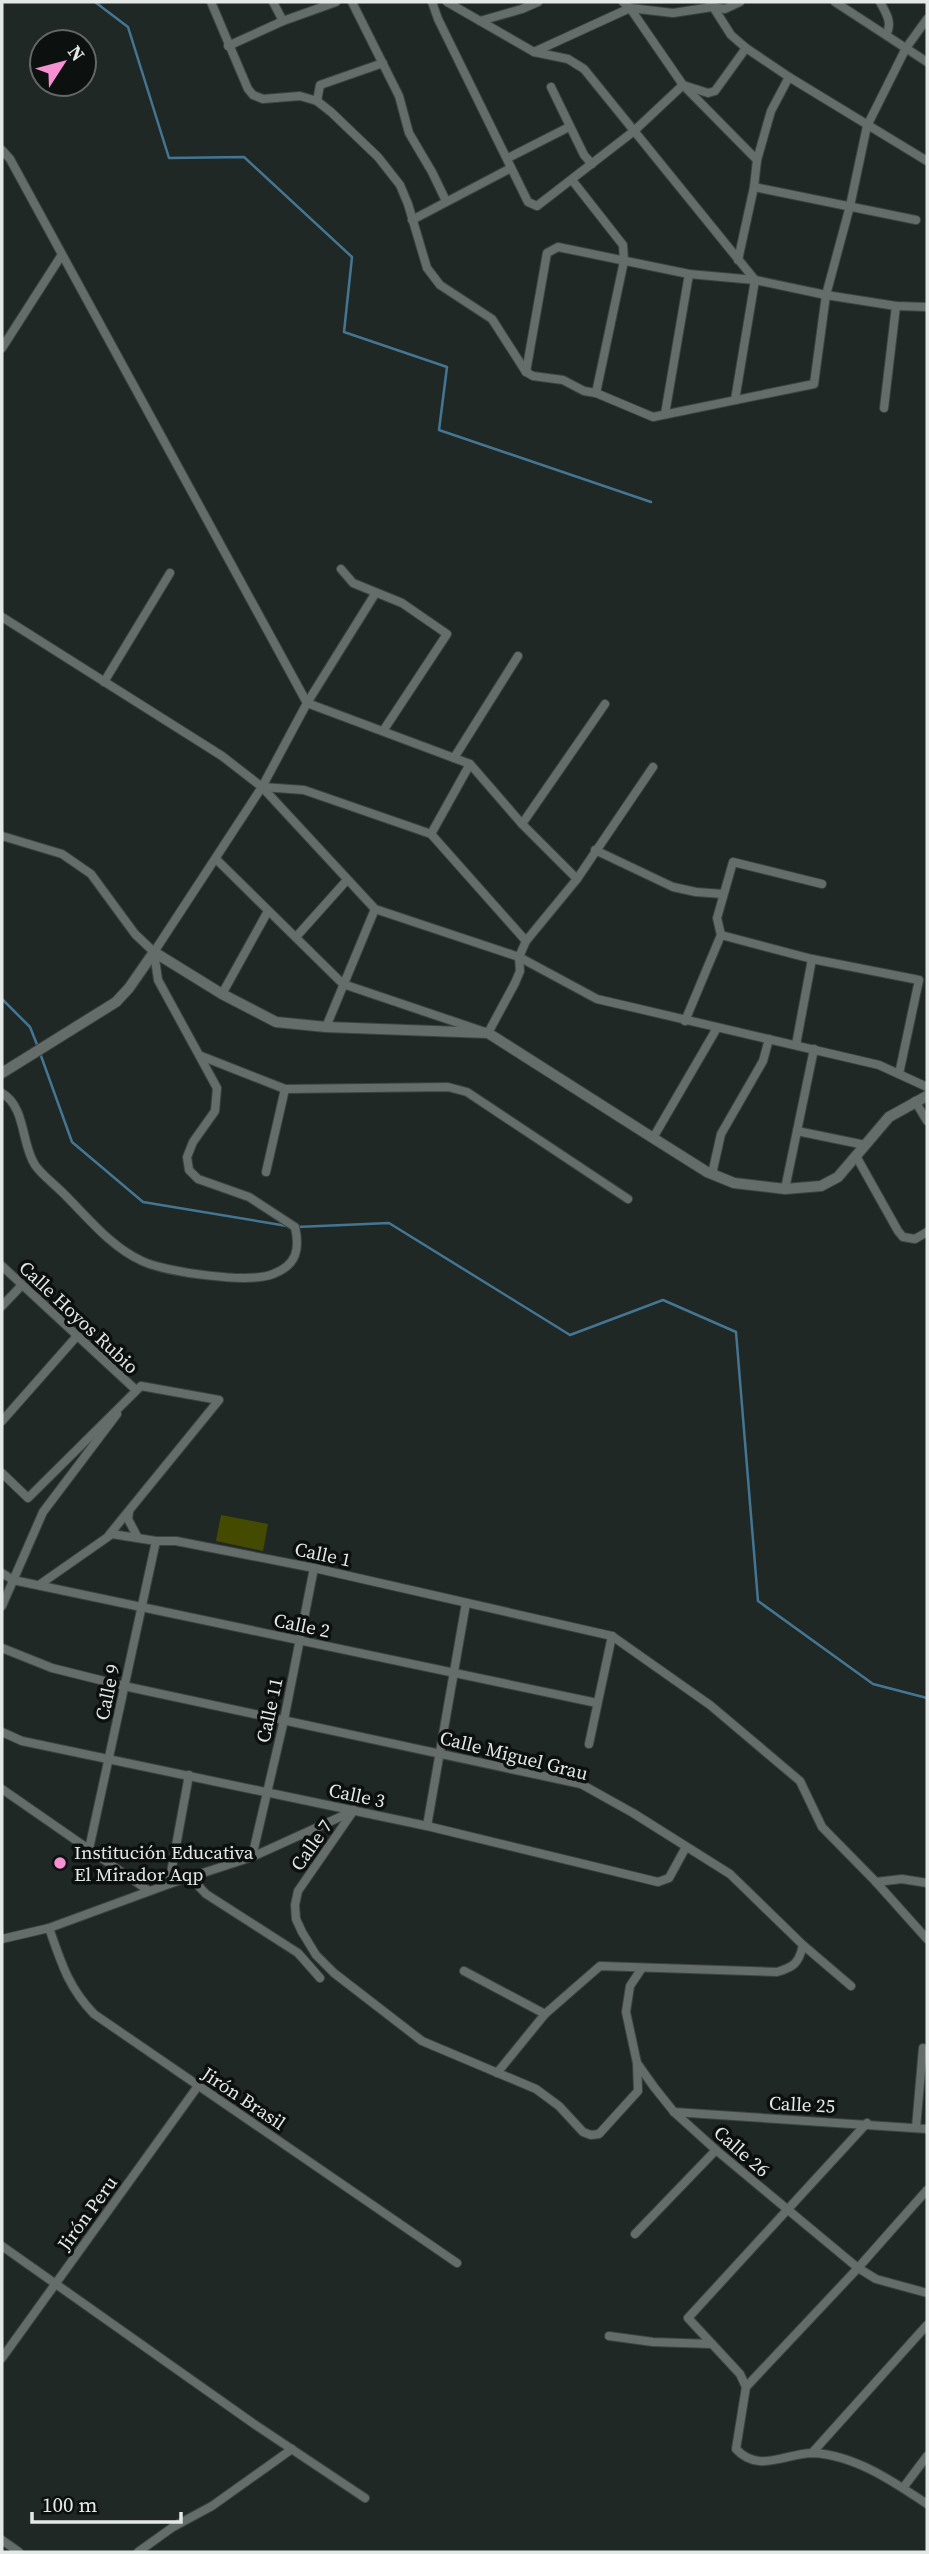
<svg xmlns="http://www.w3.org/2000/svg" width="929" height="2554" font-family="'Source Serif 4',serif">
<style>
.green{fill:#444b01}
.lines{fill:none;stroke-linecap:round;stroke-linejoin:round}
.stream{stroke:#447693;stroke-width:2.5}
.minor-casing{stroke:#3e4443;stroke-width:10}
.tertiary-casing{stroke:#3e4443;stroke-width:12}
.minor{stroke:#656d6b;stroke-width:8}
.tertiary{stroke:#656d6b;stroke-width:10}
.poi-dot{fill:#f591d2;stroke:#0c100f;stroke-width:2.5}
.labels{text-anchor:middle;dominant-baseline:central;stroke-width:7;stroke-linejoin:round;paint-order:stroke}
.street-label{font-size:19px;fill:#e4e9e8;stroke:#0c100f}
.poi-label{font-size:19px;fill:#e4e9e8;stroke:#0c100f;text-anchor:start}
</style>
<rect width="100%" height="100%" fill="#202826"/>
<!-- green -->
<polygon class="green" points="221,1515 268,1524 263,1551 216,1541"/>
<g class="lines">
<!-- stream -->
<g class="stream">
<polyline points="95,2 128,27 169,158 244,157 352,257 344,332 447,367 439,430 651,502"/>
<polyline points="2,999 30,1027 38,1047"/>
<polyline points="40,1053 72,1142 143,1202 287,1226"/>
<polyline points="297,1227 389,1223 570,1335 663,1300 736,1332 758,1601 873,1684 927,1698"/>
</g>
<defs>
<g id="minor">
<polyline points="211,2 248,89 253,95 263,99 300,96 317,101 331,112 378,157 400,185 408,204 427,268 440,285 492,319 526,372 533,376 563,380 584,391 596,393 653,417 814,384 826,295 850,206 867,126 906,48 927,19"/>
<polyline points="273,2 283,21"/>
<polyline points="352,2 399,96 409,133 432,172 446,201"/>
<polyline points="432,2 438,19 528,202 537,206 634,131 683,85 708,93 715,91 746,48"/>
<polyline points="447,2 534,52 568,59 584,69 755,280 735,400"/>
<polyline points="623,2 630,8 673,13 712,7 725,9 740,2"/>
<polyline points="710,2 731,35 746,48 789,77 927,161"/>
<polyline points="835,2 927,62"/>
<path d="M 880,2 C 886,13 893,23 886,35"/>
<polyline points="480,21 522,9 538,2"/>
<polyline points="228,46 283,21 336,2"/>
<polyline points="534,52 630,8 683,85 757,160"/>
<polyline points="551,87 584,155 592,164"/>
<polyline points="317,101 320,85 383,63"/>
<polyline points="2,150 10,159 307,703 470,764 522,824 577,879"/>
<polyline points="508,158 569,127"/>
<polyline points="572,180 623,245 624,261 596,393"/>
<polyline points="754,187 916,220"/>
<polyline points="412,220 511,168"/>
<polyline points="738,260 754,187 757,160 771,111 789,77"/>
<polyline points="2,348 61,256"/>
<polyline points="526,372 547,253 558,247 689,274 755,280 826,295 896,306 927,307"/>
<polyline points="884,408 896,306"/>
<polyline points="665,414 689,274"/>
<polyline points="341,569 353,583 402,603 447,634 383,731"/>
<polyline points="2,617 222,756 262,787 375,909 519,957 597,999 879,1065 927,1087"/>
<polyline points="104,682 170,573"/>
<polyline points="454,758 518,656"/>
<polyline points="262,787 304,790 431,834 526,941"/>
<polyline points="522,824 605,704"/>
<polyline points="431,834 470,764"/>
<path d="M 2,836 L 62,854 L 91,874 L 135,934 L 154,952 L 158,980 L 217,1088 L 215,1111 L 193,1142 L 187,1157 L 189,1170 L 198,1179 L 249,1197 L 295,1227 C 300,1249 297,1265 273,1274 C 249,1284 165,1272 142,1261 C 109,1246 86,1215 61,1191 C 53,1183 41,1174 35,1165 C 21,1144 26,1107 2,1093"/>
<polyline points="595,850 673,887 696,892 723,894"/>
<polyline points="216,859 343,984 488,1033 515,983 520,971 519,957 526,941 577,879 653,767"/>
<polyline points="721,935 812,959 919,980 899,1074"/>
<polyline points="296,937 347,880"/>
<polyline points="154,952 262,787 307,703 375,594"/>
<polyline points="222,994 268,911"/>
<polyline points="685,1021 721,935 717,918 733,862 822,884"/>
<polyline points="326,1027 375,909"/>
<polyline points="796,1045 812,959"/>
<polyline points="201,1056 285,1089 448,1087 467,1092 628,1199"/>
<polyline points="915,1101 927,1121"/>
<polyline points="797,1131 865,1145"/>
<polyline points="653,1138 717,1028"/>
<polyline points="856,1156 898,1231 903,1237 915,1239 927,1232"/>
<polyline points="266,1172 285,1089"/>
<polyline points="712,1174 721,1134 763,1061 769,1039"/>
<polyline points="785,1189 814,1049"/>
<polyline points="2,1266 136,1390"/>
<polyline points="2,1306 22,1285"/>
<polyline points="2,1421 77,1336"/>
<polyline points="2,1473 28,1498 141,1386 219,1400 109,1535"/>
<polyline points="129,1512 128,1519 138,1538"/>
<polyline points="2,1573 13,1580 597,1703"/>
<polyline points="39,1585 112,1534 156,1541 176,1541 314,1568 612,1636 710,1705 800,1781 822,1827 876,1882 927,1939"/>
<polyline points="2,1606 43,1512 117,1414"/>
<path d="M 2,1648 L 52,1668 L 124,1686 L 581,1784 L 633,1813 L 730,1874 L 803,1945 C 799,1963 794,1967 777,1972 L 600,1966 L 545,2014 L 497,2073"/>
<polyline points="2,1732 22,1741 427,1826 658,1882 669,1878 686,1847"/>
<polyline points="589,1744 612,1636"/>
<polyline points="2,1789 149,1891"/>
<polyline points="354,1810 298,1891 295,1905 296,1919 302,1932 316,1955 334,1973 422,2041 536,2089 559,2106 583,2132 591,2135 599,2134 638,2091 637,2063"/>
<polyline points="427,1826 466,1603"/>
<polyline points="89,1849 156,1541"/>
<polyline points="252,1857 284,1720 314,1568"/>
<polyline points="190,1877 206,1894 298,1953 320,1978"/>
<polyline points="876,1882 902,1879 927,1883"/>
<polyline points="169,1884 189,1775"/>
<path d="M 49,1928 C 61,1962 68,1987 94,2014 L 457,2263"/>
<polyline points="2,1939 49,1928 169,1884 252,1857 351,1812"/>
<polyline points="803,1945 851,1986"/>
<polyline points="642,1968 630,1986 626,2012 637,2063 654,2087 674,2112 716,2150 858,2268 876,2279 927,2293"/>
<polyline points="464,1971 545,2014"/>
<polyline points="674,2112 927,2129"/>
<path d="M 867,2123 L 688,2318 L 740,2374 L 746,2387 L 736,2449 C 759,2474 786,2453 813,2453 C 855,2455 894,2482 927,2504"/>
<polyline points="916,2128 923,2048"/>
<polyline points="635,2234 716,2150"/>
<polyline points="2,2246 254,2424 365,2498"/>
<polyline points="609,2336 653,2342 712,2344"/>
<polyline points="2,2358 198,2086"/>
<polyline points="746,2387 858,2268 927,2190"/>
<polyline points="812,2453 927,2325"/>
<polyline points="903,2488 927,2456"/>
<polyline points="2,2540 19,2552"/>
<polyline points="138,2552 173,2527 212,2506 292,2449"/>
</g>
<polyline id="tertiary" points="2,1073 116,1002 129,988 154,952 222,994 276,1022 326,1027 488,1033 653,1138 707,1172 734,1183 785,1189 821,1186 838,1177 889,1117 927,1096"/>
</defs>
<!-- minor casing -->
<use href="#minor" class="minor-casing"/>
<!-- tertiary casing -->
<use href="#tertiary" class="tertiary-casing"/>
<!-- minor -->
<use href="#minor" class="minor"/>
<!-- tertiary -->
<use href="#tertiary" class="tertiary"/>
</g>
<!-- markers -->
<circle class="poi-dot" cx="60" cy="1863" r="7"/>
<g class="labels">
<!-- street labels -->
<g class="street-label">
<text transform="translate(79 1317) rotate(43)">Calle Hoyos Rubio</text>
<text transform="translate(323 1554) rotate(12)">Calle 1</text>
<text transform="translate(302 1625) rotate(12)">Calle 2</text>
<text transform="translate(107 1692) rotate(-78)">Calle 9</text>
<text transform="translate(269 1710) rotate(-78)">Calle 11</text>
<text transform="translate(514 1755) rotate(14)">Calle Miguel Grau</text>
<text transform="translate(357 1795) rotate(12)">Calle 3</text>
<text transform="translate(311 1845) rotate(-55)">Calle 7</text>
<text transform="translate(244 2098) rotate(34)">Jirón Brasil</text>
<text transform="translate(802 2104) rotate(3)">Calle 25</text>
<text transform="translate(742 2151) rotate(41)">Calle 26</text>
<text transform="translate(87 2213) rotate(-54)">Jirón Peru</text>
</g>
<!-- poi labels -->
<g class="poi-label">
<text x="74" y="1852">Institución Educativa<tspan x="74" dy="22">El Mirador Aqp</tspan></text>
</g>
</g>
<!-- border -->
<rect width="929" height="2554" fill="none" stroke="#e4e9e8" stroke-width="7"/>
<!-- north arrow -->
<g transform="translate(63 63) rotate(54)"><circle r="33" fill="#0c100f" stroke="#626766" stroke-width="2"/>
<path d="M0-5L12 26L0 18L-12 26Z" fill="#f591d2"/>
<text y="-10" font-size="19" font-weight="bold" text-anchor="middle" fill="#e4e9e8">N</text>
</g>
<!-- scale -->
<path d="M32 2512v10h149v-10" fill="none" stroke="#e4e9e8" stroke-width="3.5"/>
<text x="42" y="2512" font-size="21" fill="#e4e9e8" stroke="#0c100f" stroke-width="5" paint-order="stroke">100 m</text>
</svg>
